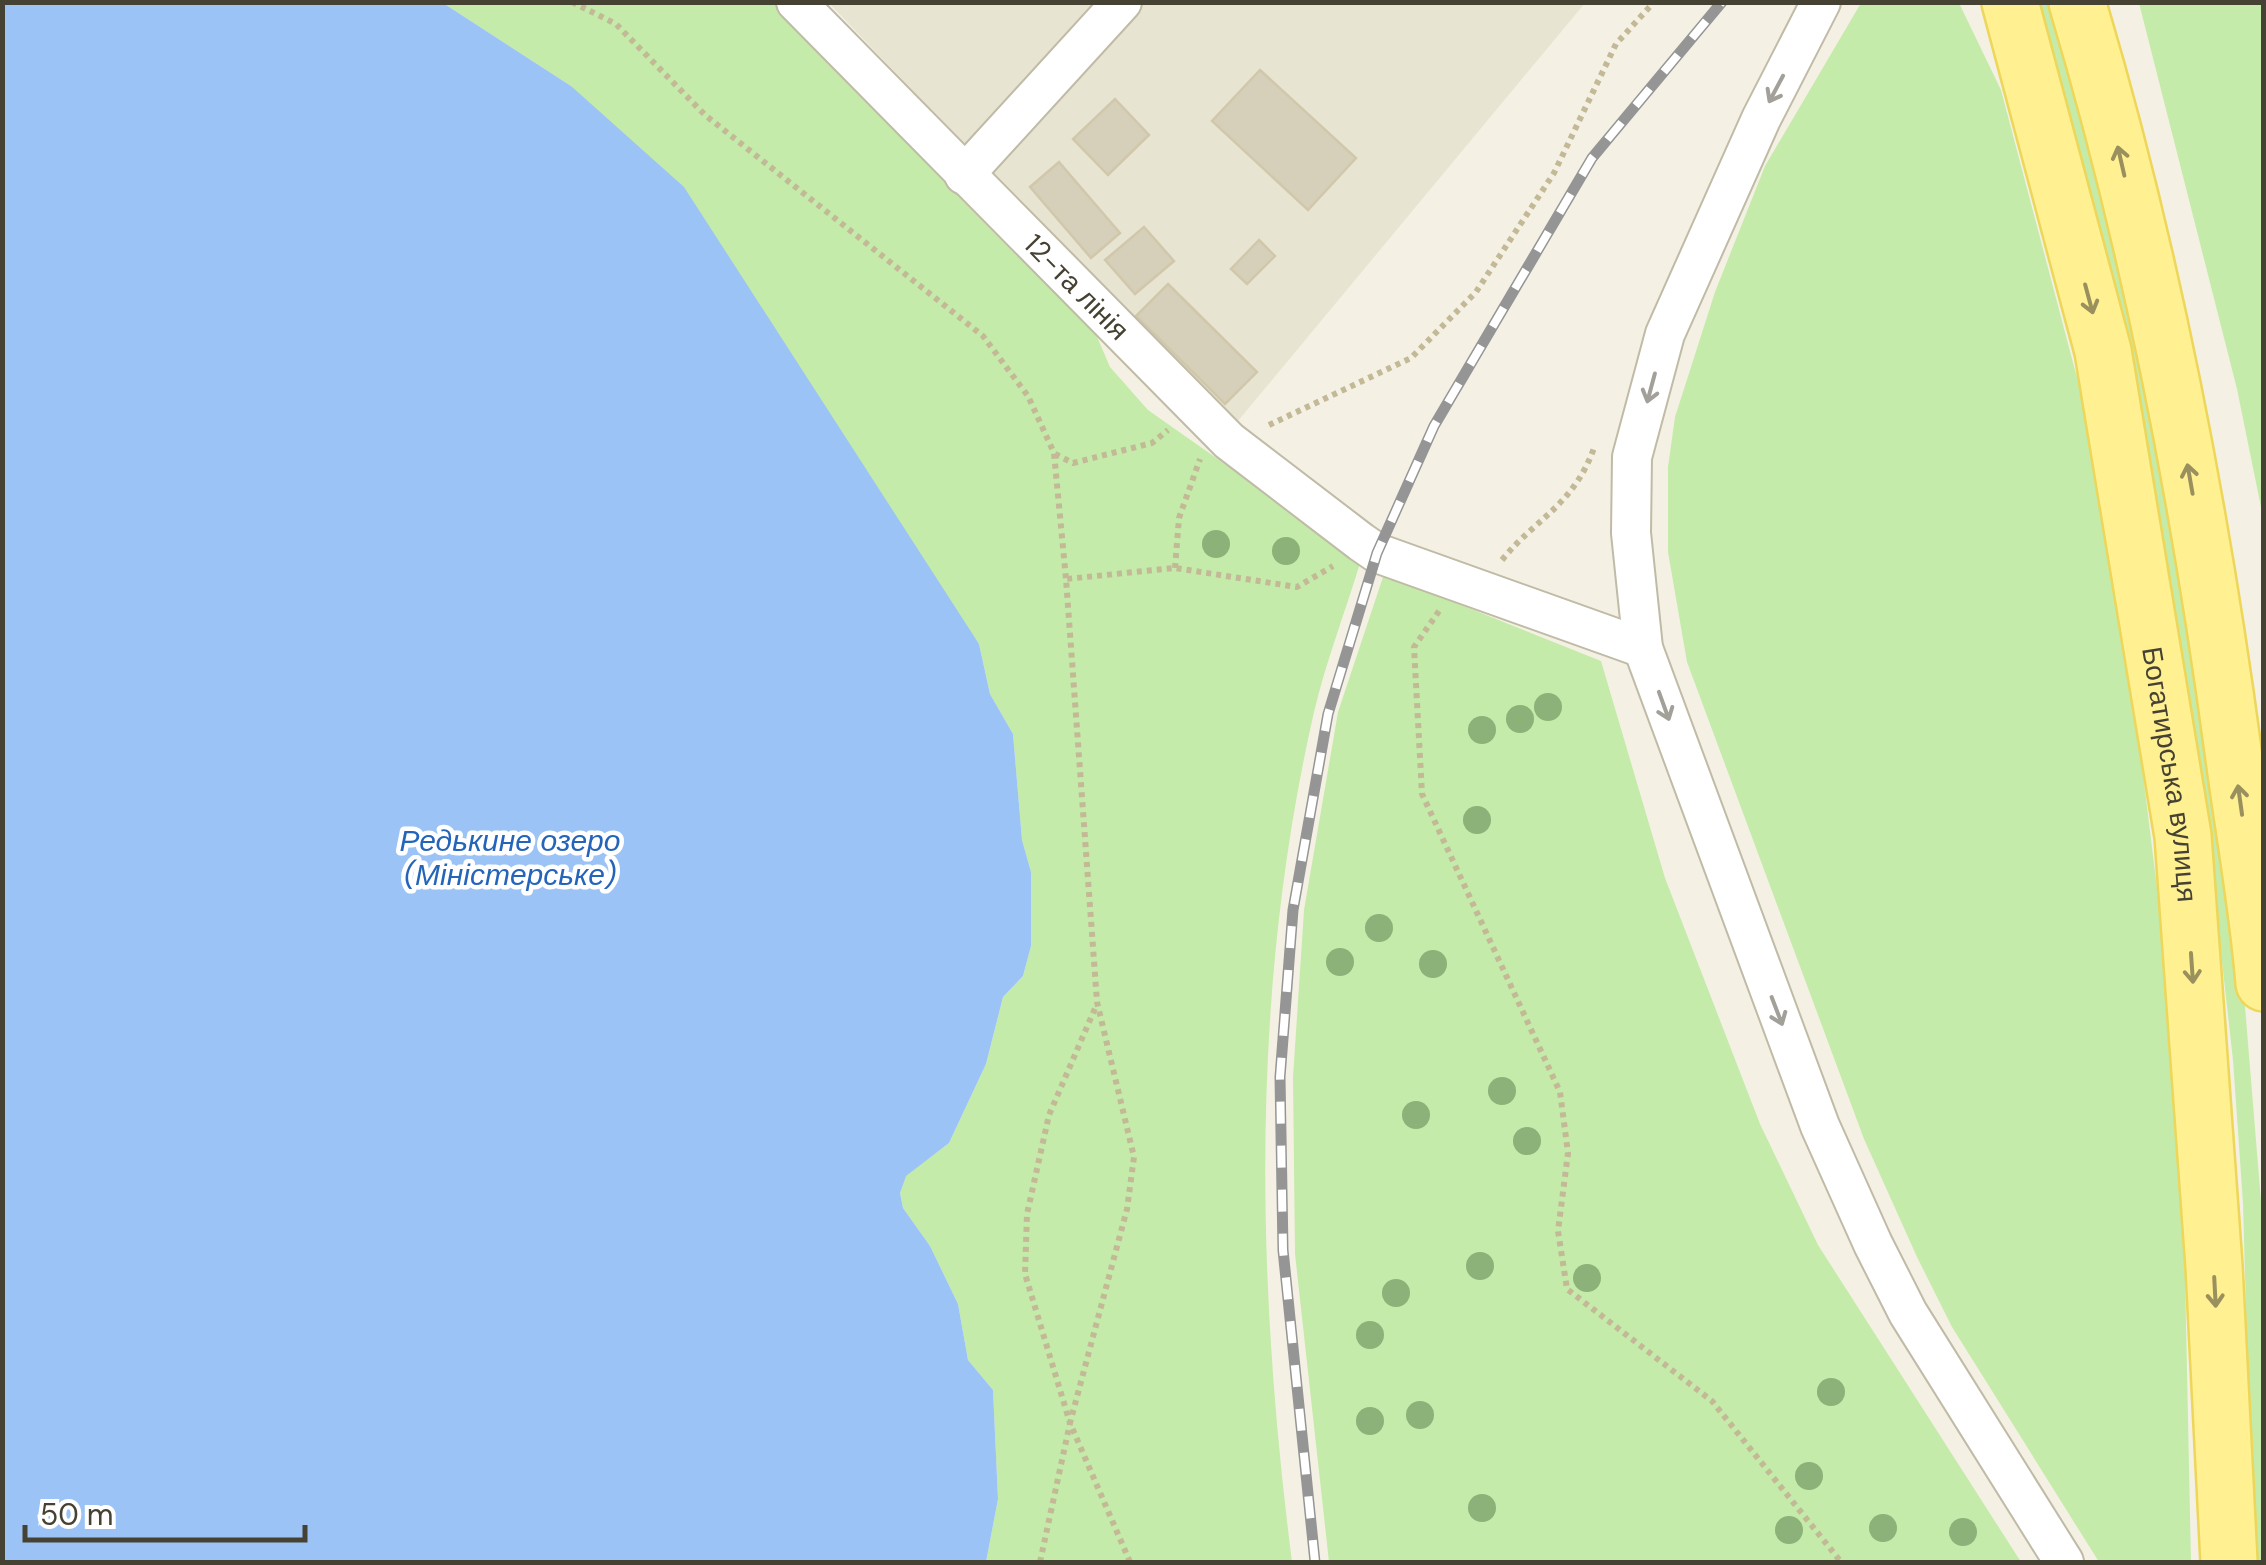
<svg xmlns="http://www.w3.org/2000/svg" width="2266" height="1565" font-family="'DM Sans',sans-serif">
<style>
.residential{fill:#e8e4d2}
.green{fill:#c4eba9}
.water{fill:#9bc3f6}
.building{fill:#d6cfb9;stroke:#d1c8ab;stroke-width:2.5}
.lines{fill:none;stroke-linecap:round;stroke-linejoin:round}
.street-casing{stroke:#c0bba6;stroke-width:42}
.primary-casing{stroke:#edd659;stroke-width:60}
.path{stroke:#c3b996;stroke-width:6;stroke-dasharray:5 5;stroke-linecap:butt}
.street{stroke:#fff;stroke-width:38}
.primary{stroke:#fff092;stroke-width:55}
.rail-casing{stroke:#959595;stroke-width:11}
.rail{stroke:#fff;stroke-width:8;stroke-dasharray:22;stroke-linecap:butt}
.tree{fill:#8cb179}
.oneway{stroke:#a2a099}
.oneway2{stroke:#99905e}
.labels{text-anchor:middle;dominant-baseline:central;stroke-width:9;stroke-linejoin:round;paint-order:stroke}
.street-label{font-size:28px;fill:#464233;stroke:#fff}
.water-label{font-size:30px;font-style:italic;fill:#2465ba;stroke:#fff}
</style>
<rect width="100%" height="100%" fill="#f4f1e4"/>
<!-- residential -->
<polygon class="residential" points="829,3 1585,3 1233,427"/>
<!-- green -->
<g class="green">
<path d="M 443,3 L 786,3 L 1086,311 L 1110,367 L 1148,410 L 1361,560 C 1346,610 1326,661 1314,712 C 1250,992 1256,1279 1292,1562 L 986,1562 L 998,1499 L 993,1390 L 968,1360 L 958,1304 L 930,1246 L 903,1208 L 900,1193 L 905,1176 L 949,1143 L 986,1064 L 1003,997 L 1023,976 L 1031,946 L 1031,872 L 1022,840 L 1013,734 L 990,694 L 979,644 L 571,86 Z"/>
<polygon points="1861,3 1959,3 2001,90 2085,408 2137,725 2181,1084 2191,1562 2099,1562 1952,1327 1917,1257 1864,1139 1687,662 1668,552 1668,467 1675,417 1715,292 1765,166"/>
<polygon points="2035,3 2059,3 2161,439 2242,970 2264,1238 2263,1562 2253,1562 2243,1203 2233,1060 2206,818"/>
<polygon points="2139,3 2263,3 2263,517 2237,389"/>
<polygon points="1384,574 1601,661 1665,878 1760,1124 1818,1245 2021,1562 1329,1562 1295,1254 1293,1077 1304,910 1338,712"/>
</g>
<!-- water -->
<polygon class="water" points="3,2 443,3 571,86 684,187 979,644 990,694 1013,734 1022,840 1031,872 1031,946 1023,976 1003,997 986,1064 949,1143 906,1176 900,1193 903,1208 930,1246 958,1304 968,1360 993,1390 998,1499 986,1562 3,1562"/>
<!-- building -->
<g class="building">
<polygon points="1260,70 1356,158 1308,210 1212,121"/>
<polygon points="1115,99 1149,135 1108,175 1073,139"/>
<polygon points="1059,162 1120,233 1091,258 1030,187"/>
<polygon points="1144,227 1174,261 1135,294 1105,260"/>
<polygon points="1259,240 1275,256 1247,284 1231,269"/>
<polygon points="1168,284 1257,372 1225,404 1136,316"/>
</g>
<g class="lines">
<defs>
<g id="street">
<path id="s1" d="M 796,2 L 1229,441 L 1361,542 L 1377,553 L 1643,648"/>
<polyline points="1821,2 1761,119 1665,334 1632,457 1631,533 1643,648 1820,1126 1873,1244 1908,1313 2064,1562"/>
<polyline points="964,175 1122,2"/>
</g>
<g id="primary">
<path id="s2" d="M 2010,2 L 2103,351 L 2183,836 L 2214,1266 L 2229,1562"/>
<path d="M 2077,2 C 2151,249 2200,503 2234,758 C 2244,833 2258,908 2264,983"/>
</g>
</defs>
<!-- street casing -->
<use href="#street" class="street-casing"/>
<!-- primary casing -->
<use href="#primary" class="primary-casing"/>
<!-- path -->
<g class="path">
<polyline points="572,2 616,24 705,115 983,336 1028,396 1054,453 1066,579"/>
<polyline points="1269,425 1411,358 1476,292 1554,173 1616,44 1654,2"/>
<polyline points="1055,454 1073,463 1152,443 1168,430"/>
<path d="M 1502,560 C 1536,518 1573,506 1594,448"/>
<polyline points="1175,568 1179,518 1200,459"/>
<polyline points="1439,611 1414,647 1422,794 1560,1092 1568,1153 1558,1231 1567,1289 1712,1401 1841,1562"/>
<polyline points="1040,1562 1070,1423 1025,1274 1027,1214 1049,1115 1096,1006"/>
<polyline points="1130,1562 1070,1423 1127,1209 1134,1157 1097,1002 1066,579 1175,568 1297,587 1333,566"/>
</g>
<!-- street -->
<use href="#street" class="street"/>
<!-- primary -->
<use href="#primary" class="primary"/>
<defs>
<polyline id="rail" points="1315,1562 1283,1250 1280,1077 1293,910 1328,714 1377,553 1434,426 1592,158 1722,2"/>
</defs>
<!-- rail casing -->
<use href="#rail" class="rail-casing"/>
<!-- rail -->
<use href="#rail" class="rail"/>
</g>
<!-- trees -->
<g class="tree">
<circle cx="1216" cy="544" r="14"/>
<circle cx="1286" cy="551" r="14"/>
<circle cx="1548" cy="707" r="14"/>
<circle cx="1520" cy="719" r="14"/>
<circle cx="1482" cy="730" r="14"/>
<circle cx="1477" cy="820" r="14"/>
<circle cx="1379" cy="928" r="14"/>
<circle cx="1340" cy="962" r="14"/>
<circle cx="1433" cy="964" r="14"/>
<circle cx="1502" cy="1091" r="14"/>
<circle cx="1416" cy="1115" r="14"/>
<circle cx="1527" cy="1141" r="14"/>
<circle cx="1480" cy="1266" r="14"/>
<circle cx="1587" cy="1278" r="14"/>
<circle cx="1396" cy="1293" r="14"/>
<circle cx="1370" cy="1335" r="14"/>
<circle cx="1831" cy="1392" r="14"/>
<circle cx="1420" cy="1415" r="14"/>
<circle cx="1370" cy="1421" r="14"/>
<circle cx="1809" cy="1476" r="14"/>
<circle cx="1482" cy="1508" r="14"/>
<circle cx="1883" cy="1528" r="14"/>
<circle cx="1789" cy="1530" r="14"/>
<circle cx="1963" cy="1532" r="14"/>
</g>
<!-- one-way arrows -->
<defs><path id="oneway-shaft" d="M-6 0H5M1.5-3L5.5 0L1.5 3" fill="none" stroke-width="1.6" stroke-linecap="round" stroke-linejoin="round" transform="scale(2.5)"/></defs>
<g class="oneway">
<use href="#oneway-shaft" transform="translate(1776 89) rotate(118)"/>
<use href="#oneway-shaft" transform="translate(1651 388) rotate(105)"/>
<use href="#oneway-shaft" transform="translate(1664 706) rotate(70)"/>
<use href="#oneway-shaft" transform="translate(1777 1011) rotate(69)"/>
</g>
<g class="oneway2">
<use href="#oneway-shaft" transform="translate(2121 161) rotate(-103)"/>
<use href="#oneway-shaft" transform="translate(2089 299) rotate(75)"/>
<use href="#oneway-shaft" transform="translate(2190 479) rotate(-100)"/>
<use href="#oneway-shaft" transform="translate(2240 800) rotate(-98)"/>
<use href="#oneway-shaft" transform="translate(2192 968) rotate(86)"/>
<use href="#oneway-shaft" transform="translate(2215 1292) rotate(87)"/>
</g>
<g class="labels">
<!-- street labels -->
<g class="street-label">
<text stroke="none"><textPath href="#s1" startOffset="400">12-та лінія</textPath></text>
<text stroke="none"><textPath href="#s2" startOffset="790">Богатирська вулиця</textPath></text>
</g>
<!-- water labels -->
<g class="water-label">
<text x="510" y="840">Редькине озеро<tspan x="510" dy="34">(Міністерське)</tspan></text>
</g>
</g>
<!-- border -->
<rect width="2266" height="1565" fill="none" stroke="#464233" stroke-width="10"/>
<!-- scale -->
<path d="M25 1525v15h280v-15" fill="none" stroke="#464233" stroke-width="5"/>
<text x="40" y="1525" font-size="30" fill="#464233" stroke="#ffffff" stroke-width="8" paint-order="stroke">50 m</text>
</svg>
